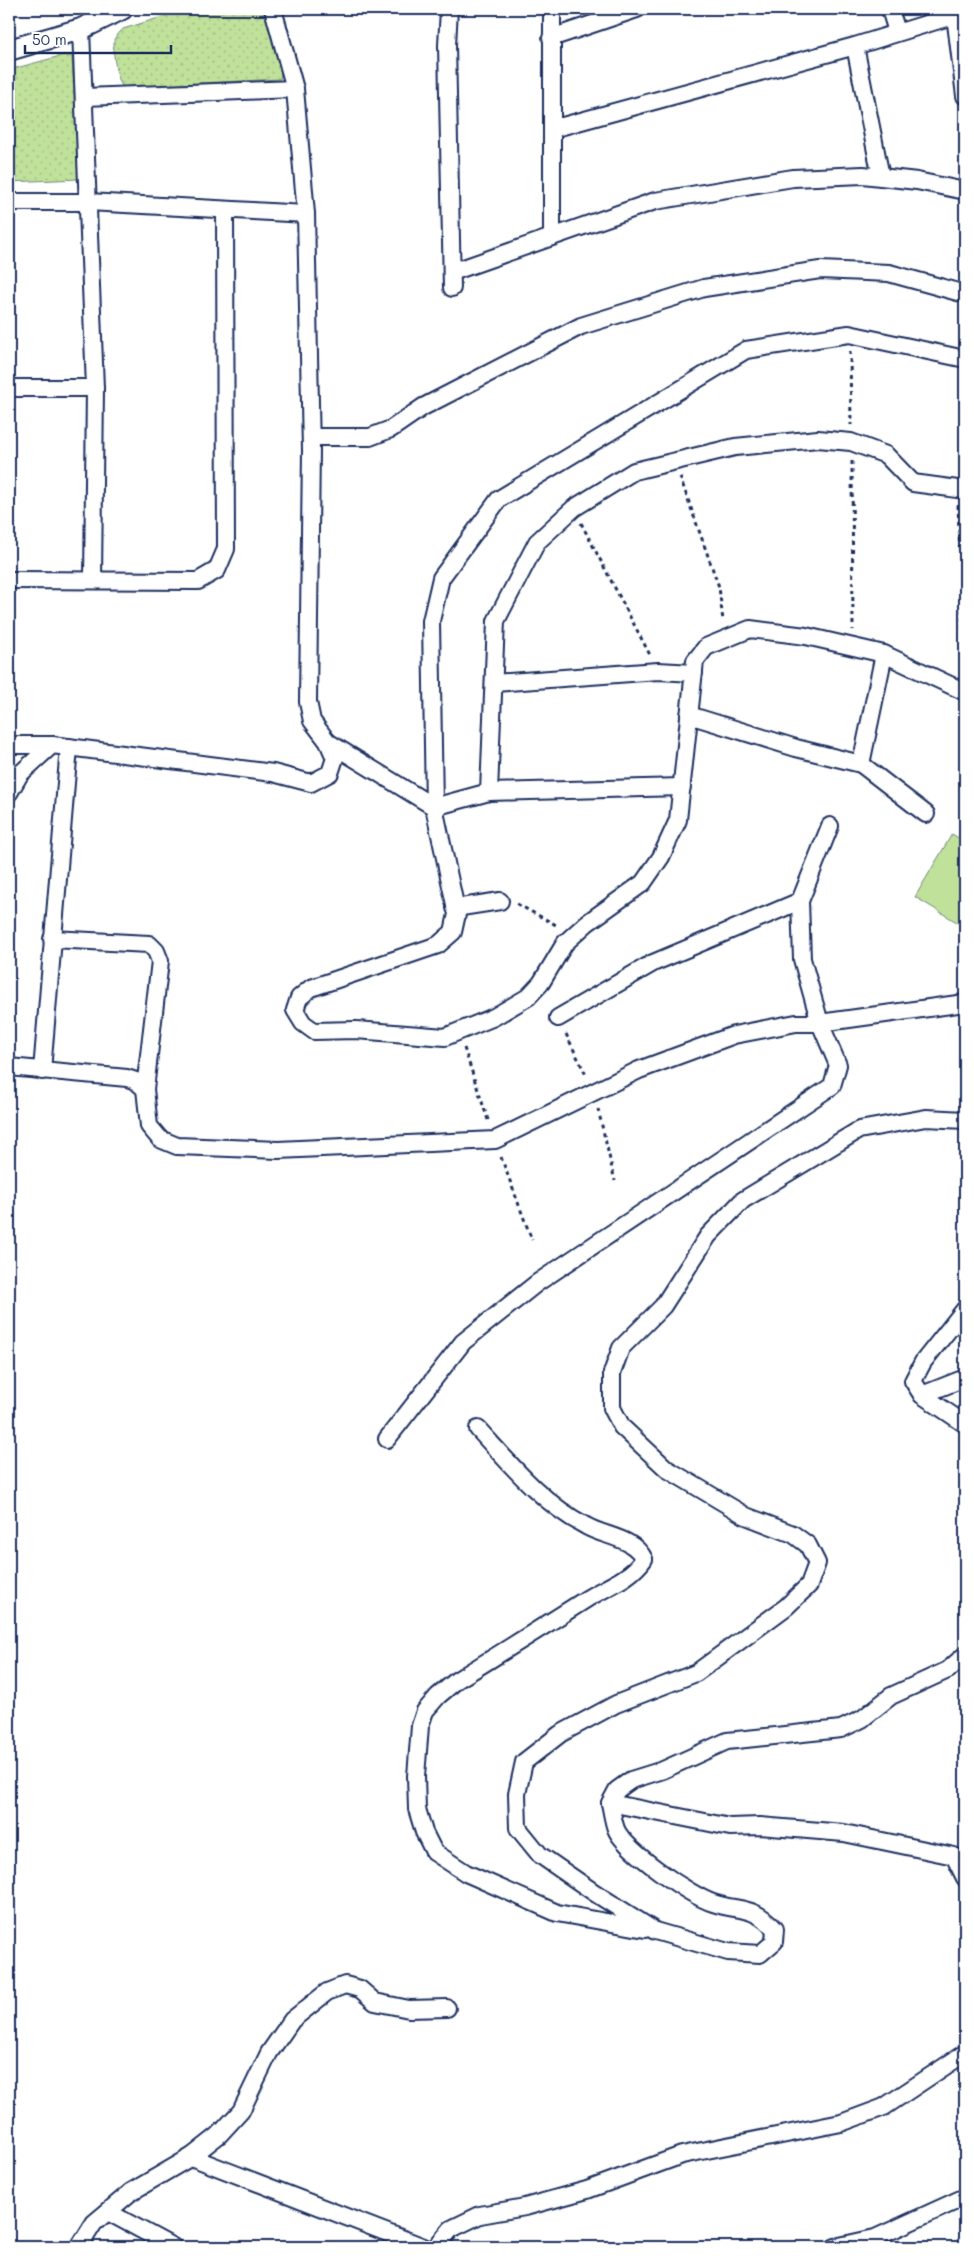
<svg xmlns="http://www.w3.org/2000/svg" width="974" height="2256" font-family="Mali,sans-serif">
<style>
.grass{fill:url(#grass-dots);stroke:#6e887c}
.pitch{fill:#c0e19a;stroke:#6e887c}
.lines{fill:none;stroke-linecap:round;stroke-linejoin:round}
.minor-casing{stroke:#1b2f5e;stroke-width:20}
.tertiary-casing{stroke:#1b2f5e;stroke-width:24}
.path{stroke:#1b2f5e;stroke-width:3;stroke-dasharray:4 4;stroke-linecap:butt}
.minor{stroke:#fff;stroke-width:16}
.tertiary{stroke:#fff;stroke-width:20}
</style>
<defs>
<pattern id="grass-dots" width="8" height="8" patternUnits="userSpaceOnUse" patternTransform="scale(1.25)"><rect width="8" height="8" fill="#c0e19a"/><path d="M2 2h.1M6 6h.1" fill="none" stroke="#a4c187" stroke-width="1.8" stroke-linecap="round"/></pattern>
</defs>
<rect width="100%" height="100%" fill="#fff"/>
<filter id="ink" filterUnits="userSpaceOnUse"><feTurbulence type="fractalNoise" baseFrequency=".02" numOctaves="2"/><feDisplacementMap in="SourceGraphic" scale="10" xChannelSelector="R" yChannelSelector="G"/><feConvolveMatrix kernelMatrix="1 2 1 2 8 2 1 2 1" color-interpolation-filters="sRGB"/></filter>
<g filter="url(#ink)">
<!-- grass -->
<g class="grass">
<path d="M 188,9 L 265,9 L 281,74 L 280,79 L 123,87 C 117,81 112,51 114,43 C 115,37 119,33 123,29 Z"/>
<polygon points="64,55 72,57 79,179 9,182 9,70"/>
</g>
<!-- pitch -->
<polygon class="pitch" points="952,834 965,842 965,927 915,897"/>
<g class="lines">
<defs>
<g id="minor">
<polyline points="449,9 447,45 452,288"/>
<polyline points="552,9 552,237"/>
<polyline points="890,9 897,32"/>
<polyline points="955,15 965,96"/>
<polyline points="81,29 95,388 93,580"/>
<polyline points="551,38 637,9"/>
<polyline points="855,46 881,177"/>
<polyline points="84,97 295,89"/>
<polyline points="552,129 855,46 965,12"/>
<polyline points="9,202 88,202 306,214"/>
<polyline points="452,272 655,201 793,178 863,175 917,181 965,191"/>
<polyline points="965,359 849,334 746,350 499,499 441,578 431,621 434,807 457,914 453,932 438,945 311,988 299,998 295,1010 303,1023 314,1031 356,1030 445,1037 494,1017 528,997 541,983 565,943 587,923 643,883 661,857 678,820 695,661 706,647 750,629 806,636 884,654 965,692"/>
<polyline points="9,388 95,388"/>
<polyline points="311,437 370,437 391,429 423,407 581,326 704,288 820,270 889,273 965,294"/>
<polyline points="9,580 198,581 217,570 226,549 225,210"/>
<polyline points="494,683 658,671 694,673"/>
<polyline points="689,715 796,748 861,764 926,814"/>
<polyline points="328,742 434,807 489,792 496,621 537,542 574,508 634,471 735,447 818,439 851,442 886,455 913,483 965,490"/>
<polyline points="9,745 52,745 273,773 311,783 330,773 335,758 328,742 312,721 308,702 311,450 306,214 295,89 273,9"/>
<polyline points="861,764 884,654"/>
<polyline points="489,792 682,787"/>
<polyline points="9,793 20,774 52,745"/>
<polyline points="455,908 500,901"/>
<polyline points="52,939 149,944 156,951 160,961 145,1089"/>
<polyline points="558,1018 653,963 800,901"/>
<polyline points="9,1067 127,1078 136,1081 145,1089 149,1126 160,1139 177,1146 278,1150 495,1140 639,1070 734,1035 796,1023 820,1023 965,1003"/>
<polyline points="42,1071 69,747"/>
<path d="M 965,1120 L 926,1118 L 859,1130 L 743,1200 L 708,1236 L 663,1306 L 621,1348 L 612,1373 L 612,1408 L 622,1427 L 667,1469 L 746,1516 L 793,1534 L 808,1545 L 817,1563 L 809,1585 L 786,1607 L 696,1673 L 616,1704 L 560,1734 L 524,1762 L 517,1794 L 518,1828 L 540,1855 L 595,1893 L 655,1931 L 728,1952 L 760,1954 L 774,1942 L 775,1929 C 753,1905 740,1912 713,1903 C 691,1896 624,1850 616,1829 C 613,1821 612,1812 610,1803 L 617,1790 L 631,1780 L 663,1770 L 727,1741 L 841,1729 L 862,1719 L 891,1696 L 948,1670 L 965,1655"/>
<polyline points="965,1309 923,1362 913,1381 922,1395 965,1424"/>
<polyline points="922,1395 965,1378"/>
<path d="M 478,1429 C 510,1464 543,1504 586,1526 C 605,1537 633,1537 644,1559 C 630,1579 608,1586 588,1598 C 544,1626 501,1653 457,1680 L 438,1696 L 425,1711 L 420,1726 L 416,1776 L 417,1809 L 424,1832 L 434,1852 L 466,1873 L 557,1913 L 645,1929"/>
<polyline points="387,1439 463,1342 537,1283 832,1086 838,1065 820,1023 802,959 800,901 830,826"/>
<polyline points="610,1803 730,1827 760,1826 844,1833 954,1856 965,1878"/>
<polyline points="191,2157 424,2247"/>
<polyline points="108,2212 173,2247"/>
<polyline points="79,2247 94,2223 131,2192 191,2157 219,2135 241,2111 269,2053 292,2020 327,1992 345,1985 360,1989 375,2002 409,2009 447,2008"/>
<polyline points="436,2247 451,2229 480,2215 525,2207 587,2190 682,2155 841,2123 884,2107 965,2053"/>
<polyline points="835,2247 875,2238 965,2197"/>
</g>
<polyline id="tertiary" points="9,50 81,29 122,9"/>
</defs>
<!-- minor casing -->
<use href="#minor" class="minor-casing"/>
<!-- tertiary casing -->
<use href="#tertiary" class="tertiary-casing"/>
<!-- path -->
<g class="path">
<polyline points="850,351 851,425"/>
<polyline points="852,461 853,630"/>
<polyline points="680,477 719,587 723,621"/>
<polyline points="958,505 965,672"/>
<polyline points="581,523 650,655"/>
<polyline points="517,904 558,926"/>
<polyline points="566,1034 587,1077"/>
<polyline points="464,1048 489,1123"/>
<polyline points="598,1109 615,1181"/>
<polyline points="501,1157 532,1240"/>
</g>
<!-- minor -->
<use href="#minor" class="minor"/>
<!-- tertiary -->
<use href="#tertiary" class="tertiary"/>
</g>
</g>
<!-- margin -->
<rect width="974" height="2256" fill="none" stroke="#fff" stroke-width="30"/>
<rect x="15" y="15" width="944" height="2226" fill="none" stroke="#1b2f5e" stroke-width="2" filter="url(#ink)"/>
<!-- scale -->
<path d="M25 45v8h146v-8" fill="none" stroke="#1b2f5e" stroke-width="2.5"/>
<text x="32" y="45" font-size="15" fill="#1b2f5e" stroke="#ffffff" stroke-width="4" paint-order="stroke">50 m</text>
</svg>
